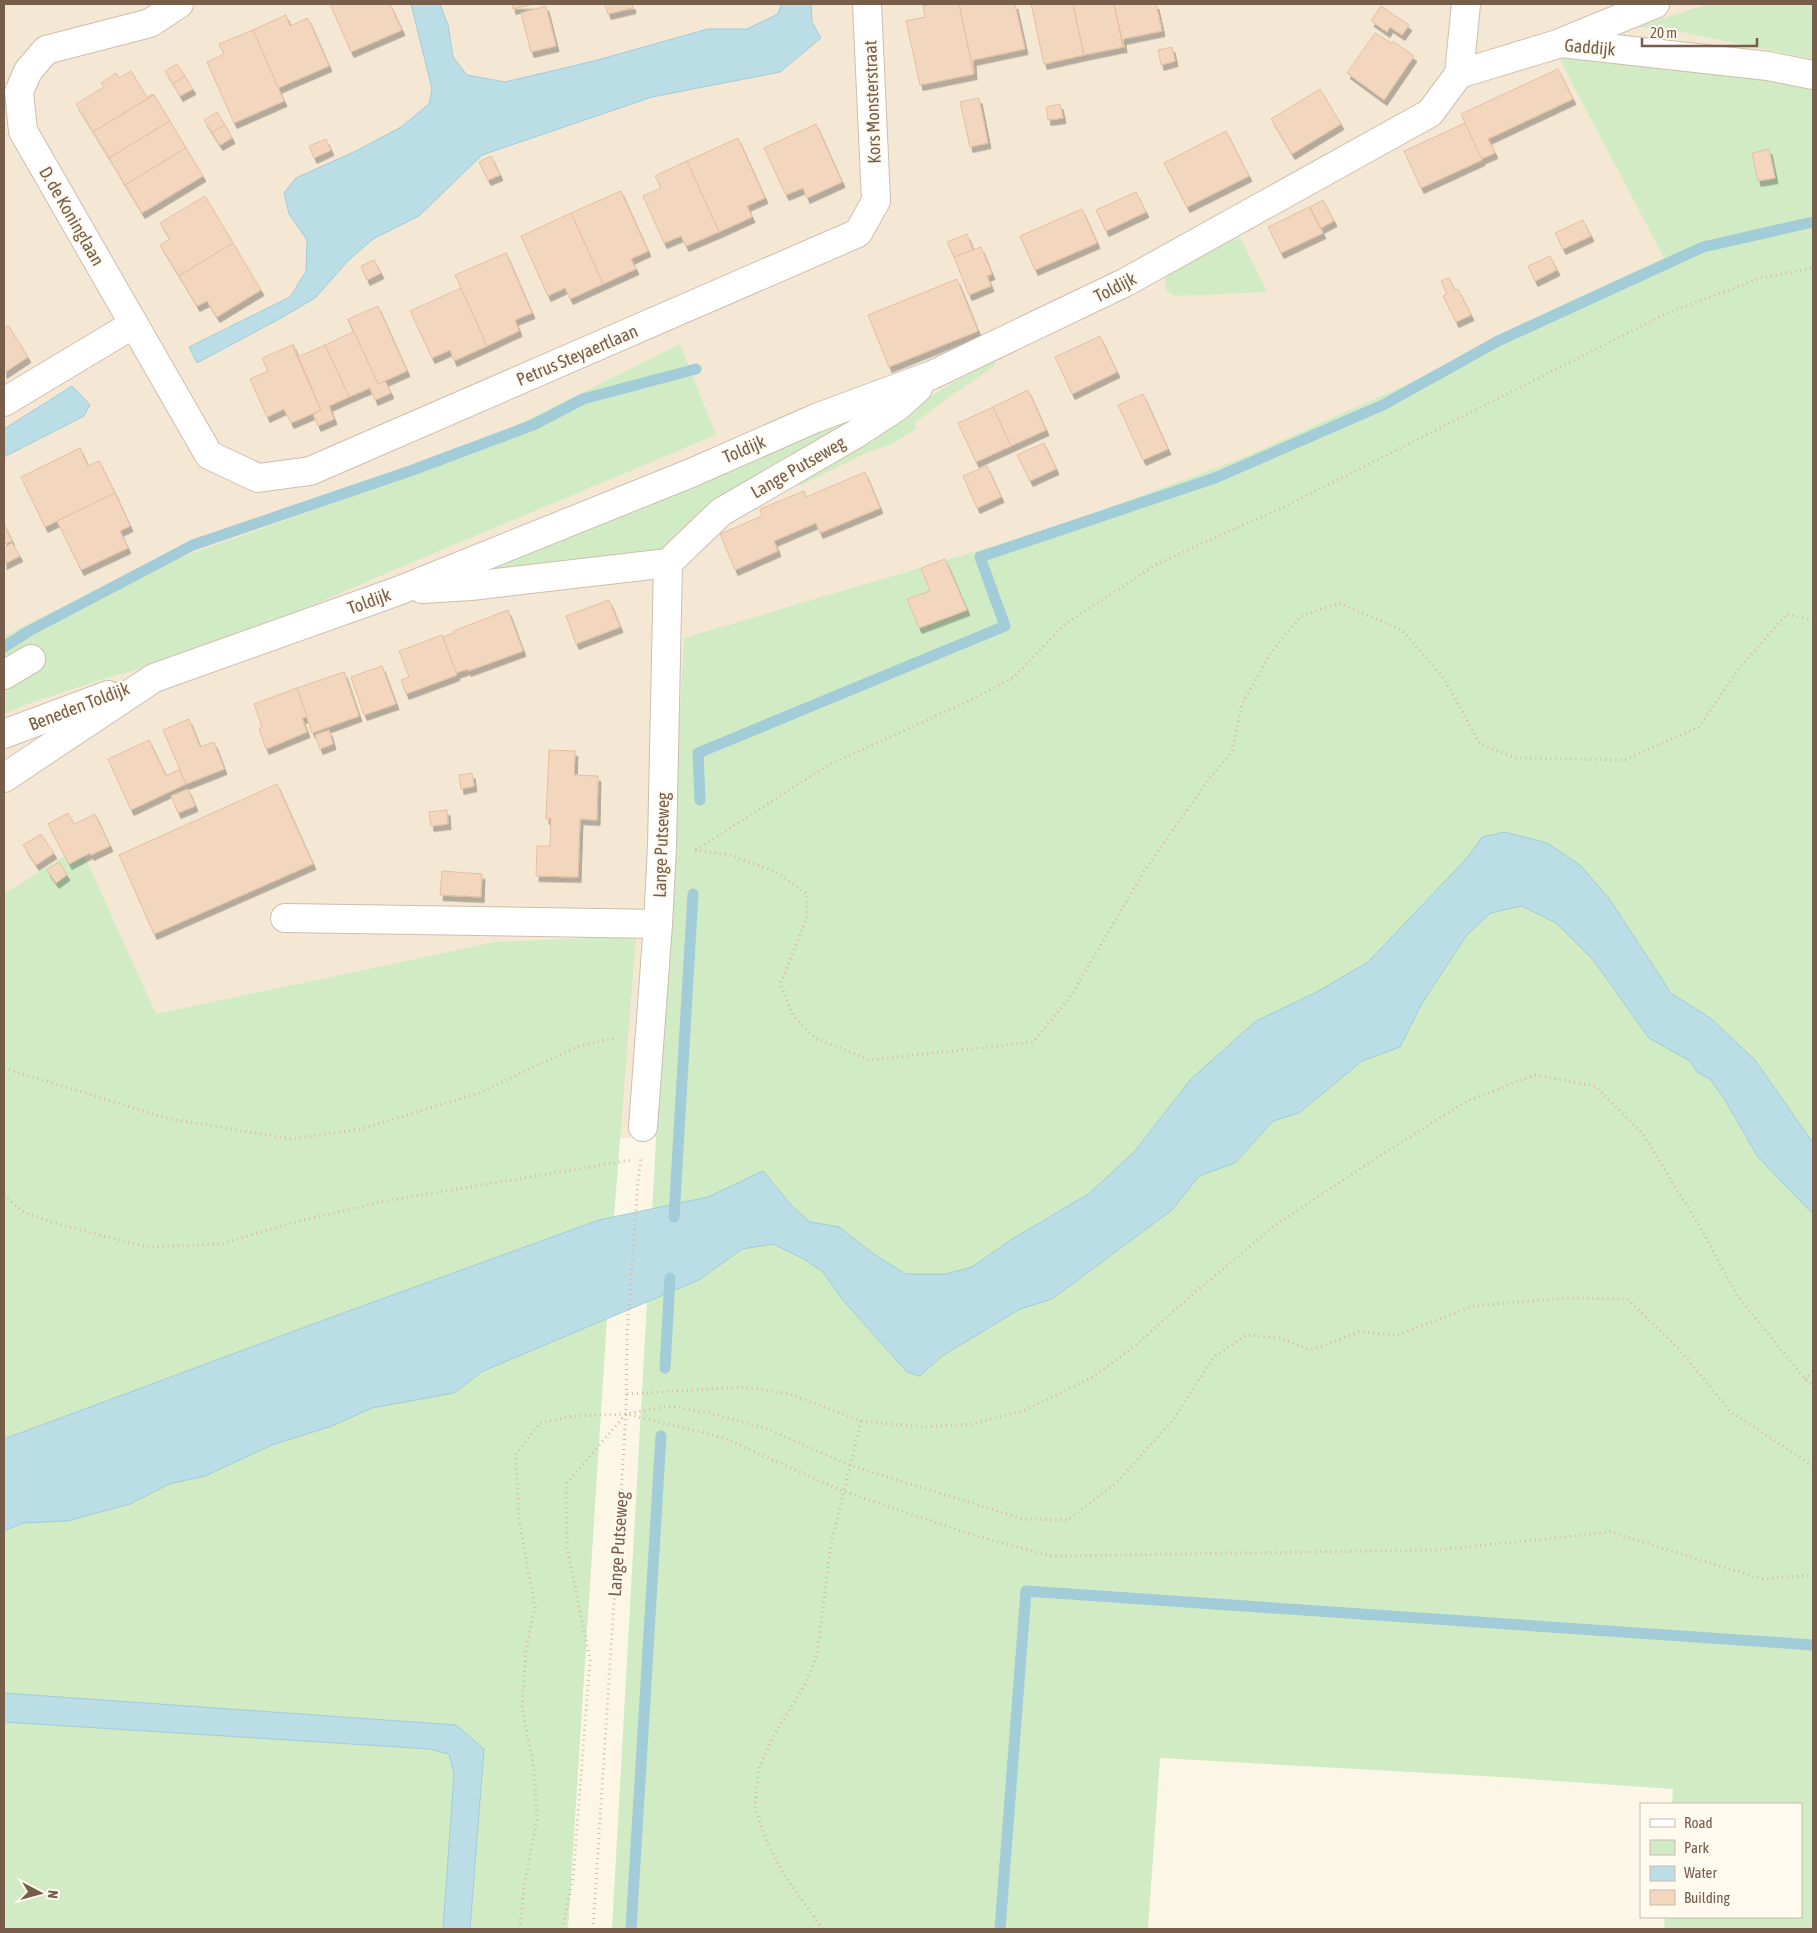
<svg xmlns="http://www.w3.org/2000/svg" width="1817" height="1933" font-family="'Asap Condensed',sans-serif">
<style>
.residential{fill:#f4e8d5}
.green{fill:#d1ebc5}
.water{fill:#bbdde6;stroke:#a1ccd8}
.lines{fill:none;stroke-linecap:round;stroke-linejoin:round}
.stream{stroke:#a1ccd8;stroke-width:11}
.building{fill:#f2d7be;stroke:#e5bf9f;filter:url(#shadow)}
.minor-casing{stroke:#cebead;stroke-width:30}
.path{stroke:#d7baa1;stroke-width:3;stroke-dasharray:1 4;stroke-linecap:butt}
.minor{stroke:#fff;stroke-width:28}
.labels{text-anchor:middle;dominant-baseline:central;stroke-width:4;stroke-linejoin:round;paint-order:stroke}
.street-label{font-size:18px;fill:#775e4b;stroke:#fff9ee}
</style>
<defs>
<filter id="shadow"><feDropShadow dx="3" dy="5.5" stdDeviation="0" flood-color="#0004"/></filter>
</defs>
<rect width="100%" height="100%" fill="#fcf6e7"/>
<!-- residential -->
<polygon class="residential" points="4,4 1813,4 1813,186 845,1129 4,1163"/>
<!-- green -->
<g class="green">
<polygon points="1709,4 1813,4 1813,59 1662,28 1634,27"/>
<polygon points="1558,56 1813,83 1813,1929 1664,1929 1665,1917 1801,1917 1801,1804 1672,1804 1673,1789 1500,1777 1160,1758 1148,1929 612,1929 684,638 1054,528 1240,459 1401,387 1566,303 1664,258"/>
<polygon points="1240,237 1267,292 1175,296 1166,290 1165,279 1171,271"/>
<polygon points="680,344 716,435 396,569 216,647 103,679 27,704 4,714 4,637 10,633 114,581 410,476 509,429"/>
<polygon points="997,360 993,367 939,404 915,423 916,429 891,444 866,453 800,486 796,476 956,381"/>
<polygon points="882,405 663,549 652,554 455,577"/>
<polygon points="80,846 156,1014 495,942 636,936 614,1217 599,1220 324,1320 4,1439 4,894"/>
<polygon points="607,1318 568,1929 470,1929 484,1749 456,1725 4,1693 4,1531 23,1523 67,1521 130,1504 169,1484 205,1476 272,1445 332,1426 372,1408 454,1393 483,1371"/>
<polygon points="4,1722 430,1749 449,1754 454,1774 443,1929 4,1929"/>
</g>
<!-- water -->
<g class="water">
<polygon points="411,4 440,4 448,25 453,57 467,75 505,82 594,61 708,29 747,29 778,14 781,4 811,4 812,22 821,38 780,72 652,97 482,155 419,216 373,239 349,260 315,298 281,318 197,363 189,347 290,297 306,271 307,240 289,214 284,193 296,178 358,150 401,127 429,104 432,89"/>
<polygon points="72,386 90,405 84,416 4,457 4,429"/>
<polygon points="1505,832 1547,843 1580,865 1608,897 1671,993 1710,1018 1755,1060 1813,1143 1813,1213 1808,1209 1758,1157 1725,1100 1710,1079 1697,1072 1690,1061 1649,1038 1594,961 1556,923 1522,906 1490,913 1466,936 1421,1005 1400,1047 1362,1061 1299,1113 1273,1121 1235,1163 1199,1176 1172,1210 1052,1299 1020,1309 942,1356 920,1376 907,1372 842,1299 823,1272 804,1259 773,1244 742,1249 699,1280 483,1371 454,1393 372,1408 332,1426 272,1445 205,1476 169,1484 130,1504 67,1521 23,1523 4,1531 4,1439 324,1320 599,1220 708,1197 763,1171 791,1205 810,1222 839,1227 875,1255 906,1274 946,1274 972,1267 1009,1241 1090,1193 1135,1151 1191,1079 1256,1021 1317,992 1368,962 1467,858 1482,837"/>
<polygon points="4,1693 456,1725 484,1749 470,1929 443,1929 454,1774 449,1754 430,1749 4,1722"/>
</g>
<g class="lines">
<!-- stream -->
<g class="stream">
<polyline points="4,647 29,631 193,545 410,471 533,425 583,399 696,369"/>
<polyline points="700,800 698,753 1005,626 980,557 1215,478 1383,405 1498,341 1703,247 1813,222"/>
<polyline points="674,1217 693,894"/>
<polyline points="665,1368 670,1278"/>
<polyline points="631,1929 661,1436"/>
<polyline points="1000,1929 1026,1591 1813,1645"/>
</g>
</g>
<!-- building -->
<g class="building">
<polygon points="330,4 390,4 402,30 351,52"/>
<polygon points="512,4 534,4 513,9"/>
<polygon points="605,4 632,4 633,8 608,14"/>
<polygon points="931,4 959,4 974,74 920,85 906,21 925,17 923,6"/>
<polygon points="959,4 1015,4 1025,49 973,60 974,74"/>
<polygon points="1031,4 1073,4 1084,55 1044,64"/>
<polygon points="1073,4 1114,4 1123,47 1084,55"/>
<polygon points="1114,4 1156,4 1162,31 1123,39 1124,48"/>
<polygon points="546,6 556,46 531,52 521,13"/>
<polygon points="1381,6 1409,25 1402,35 1390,27 1387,32 1371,21"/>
<polygon points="286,15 290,26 308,18 329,66 278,88 253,30"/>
<polygon points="253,30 284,101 234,123 207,62 224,54 219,44"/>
<polygon points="1375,33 1391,43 1393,41 1414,56 1384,100 1347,73"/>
<polygon points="1172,47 1175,61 1161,65 1158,50"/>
<polygon points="177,64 185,76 173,84 165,71"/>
<polygon points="1558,69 1573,99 1488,139 1495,153 1481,159 1461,114"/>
<polygon points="131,71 147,97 153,94 154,95 93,132 76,104 104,87 101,83 116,73 119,78"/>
<polygon points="185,76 193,89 180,96 173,84"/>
<polygon points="1320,89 1341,124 1292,154 1271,119"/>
<polygon points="154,95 170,121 109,158 93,132"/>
<polygon points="979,98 988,143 970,147 960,102"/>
<polygon points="1060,104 1063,118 1048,120 1046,107"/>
<polygon points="217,112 225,125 212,133 204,120"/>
<polygon points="170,121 186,148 125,185 109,158"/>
<polygon points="1465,123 1482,160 1421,188 1404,151"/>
<polygon points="816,124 842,182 807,198 803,188 786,195 764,148"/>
<polygon points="225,125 232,138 220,145 212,133"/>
<polygon points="1226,131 1249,176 1187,207 1164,163"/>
<polygon points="738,138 765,198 747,206 752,217 719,232 687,161"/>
<polygon points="326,139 331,150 314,158 309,146"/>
<polygon points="186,148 203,176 142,213 125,185"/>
<polygon points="1769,149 1775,178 1758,181 1752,153"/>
<polygon points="491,156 500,175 488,180 479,162"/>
<polygon points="687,161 719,232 686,246 681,236 664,243 643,196 661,188 655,176"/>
<polygon points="621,191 648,251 631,259 636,269 603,284 571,213"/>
<polygon points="1136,192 1146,212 1106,231 1096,210"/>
<polygon points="205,196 233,243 179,276 160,245 170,239 160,223"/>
<polygon points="1323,200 1334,221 1321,228 1310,207"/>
<polygon points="1309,207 1323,233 1281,253 1268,227"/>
<polygon points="1082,209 1097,243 1035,270 1020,236"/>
<polygon points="571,213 603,284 570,299 565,288 548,296 521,236"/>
<polygon points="1583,220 1591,236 1563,249 1555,233"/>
<polygon points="967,234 973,250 954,257 947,242"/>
<polygon points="233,243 261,290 217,317 207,301 197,306 179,276"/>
<polygon points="981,247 992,274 987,276 991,286 969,295 954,257"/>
<polygon points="506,253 532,313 515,320 519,331 487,346 455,275"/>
<polygon points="1550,256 1557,270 1535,281 1528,266"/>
<polygon points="374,260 381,273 367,280 361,266"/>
<polygon points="1449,278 1455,290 1458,289 1471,315 1456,322 1443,296 1447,294 1441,281"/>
<polygon points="957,279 978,331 889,367 868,315"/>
<polygon points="461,288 487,346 454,361 450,350 432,358 410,311"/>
<polygon points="378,306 407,371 378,384 348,319"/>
<polygon points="348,319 378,384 385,381 391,393 375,400 370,388 349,397 325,345 353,332"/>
<polygon points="8,325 28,357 4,373 4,328"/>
<polygon points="1100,336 1117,372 1072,394 1055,357"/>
<polygon points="293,344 298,357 325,345 349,397 329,406 334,419 318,426 313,414 321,410"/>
<polygon points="292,345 321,410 291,423 284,409 267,417 250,379 268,371 262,358"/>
<polygon points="1028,390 1046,430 1011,446 993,407"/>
<polygon points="1143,394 1168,449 1143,460 1118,405"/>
<polygon points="993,407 1011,446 976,462 958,423"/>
<polygon points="1044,443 1056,469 1030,481 1017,455"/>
<polygon points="80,448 88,466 99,461 115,493 45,527 21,477"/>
<polygon points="987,466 1001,497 977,508 963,476"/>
<polygon points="865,472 880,508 820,533 816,523 774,541 778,551 735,570 720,534 762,516 760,509 804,491 806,497"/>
<polygon points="115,493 130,526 120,531 128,548 81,570 57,521"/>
<polygon points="4,524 12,541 4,544"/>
<polygon points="12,543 20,556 4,564 4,548"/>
<polygon points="945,559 967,610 919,628 907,599 930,591 921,568"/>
<polygon points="609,600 620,627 576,644 566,616"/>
<polygon points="508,610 523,651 468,671 468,669 456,673 443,637 454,633 453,631"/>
<polygon points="442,635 457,675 406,694 401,680 409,677 399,651"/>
<polygon points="382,666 396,704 364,715 351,677"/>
<polygon points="344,672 359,716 312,733 297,688"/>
<polygon points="297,688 307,717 302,718 307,732 266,749 259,729 262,727 254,704"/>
<polygon points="189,719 200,747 214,742 224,769 186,784 163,730"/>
<polygon points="329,730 333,744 320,749 315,735"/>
<polygon points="149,740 166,776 179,769 186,784 131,810 108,759"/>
<polygon points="549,750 575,751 574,775 598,776 597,820 580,819 578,877 536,876 537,846 550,846 551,818 546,819"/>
<polygon points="472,773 474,786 461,789 459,775"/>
<polygon points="277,784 313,864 154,934 119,855"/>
<polygon points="188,789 195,806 178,813 171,796"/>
<polygon points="447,810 448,824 431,826 429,812"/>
<polygon points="68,813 74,824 95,814 110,846 91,855 90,853 69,864 48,824"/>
<polygon points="41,834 54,853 36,865 23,845"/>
<polygon points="59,862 67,875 56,883 47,870"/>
<polygon points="442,871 482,874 481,897 440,895"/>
</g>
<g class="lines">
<defs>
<g id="minor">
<polyline points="179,4 150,23 46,50 28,71 19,92 23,131 209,455 258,478 310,471 858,233 876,201 867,4"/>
<polyline points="1562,42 1655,4"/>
<polyline points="1459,74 1561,43 1768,66 1813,75"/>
<polyline points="1459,74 1466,4"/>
<polyline points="4,402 134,324"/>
<polyline points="422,589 471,586 668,563 721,512 854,435 897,407 918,388"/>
<polyline points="4,675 31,659"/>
<polyline points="4,734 108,695"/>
<polyline points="4,778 154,678 398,591 691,473 816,418 932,375 1126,282 1430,113 1459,74"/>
<polyline points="285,918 658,924"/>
<polyline points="643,1127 658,924 662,846 668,563"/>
</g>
</defs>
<!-- minor casing -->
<use href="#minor" class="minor-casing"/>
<!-- path -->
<g class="path">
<polyline points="695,850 729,855 775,871 807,894 807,918 780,984 794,1017 815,1038 870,1060 1033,1042 1070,997 1145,870 1209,779 1232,752 1242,704 1270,654 1301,616 1339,603 1402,630 1443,677 1480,744 1516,758 1624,760 1699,727 1740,667 1787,614 1813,620"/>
<polyline points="696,850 828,765 973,699 1014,677 1064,625 1157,564 1286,506 1667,313 1761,278 1813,268"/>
<polyline points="4,1068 166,1118 291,1139 361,1129 479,1093 576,1047 615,1038"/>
<polyline points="4,1195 22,1211 57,1224 147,1247 221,1244 287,1224 385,1201 631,1160"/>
<polyline points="1805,1379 1813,1371"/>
<polyline points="627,1394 744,1387 790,1394 861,1421 924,1427 972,1424 1025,1410 1093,1377 1136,1345 1186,1300 1274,1226 1367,1164 1467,1101 1535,1075 1595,1086 1642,1133 1700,1227 1738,1297 1805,1379 1813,1385"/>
<polyline points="520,1929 524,1886 537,1820 534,1769 522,1707 526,1649 535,1608 519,1520 516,1454 540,1423 573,1416 626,1414 671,1406 709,1413 768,1429 849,1465 1023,1519 1068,1520 1116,1483 1173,1420 1214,1357 1246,1335 1279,1338 1311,1350 1359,1332 1397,1335 1474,1306 1564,1298 1627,1299 1678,1348 1731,1412 1813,1466"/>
<polyline points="562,1929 573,1879 590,1660 567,1548 566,1484 626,1414 721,1437 843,1491 970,1534 1051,1556 1439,1550 1610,1532 1762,1579 1813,1575"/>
<polyline points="593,1929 626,1414 627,1334 638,1181 641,1159"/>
<polyline points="823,1929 783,1873 767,1842 755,1808 758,1771 772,1739 807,1681 817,1654 831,1544 861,1421"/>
</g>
<!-- minor -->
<use href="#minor" class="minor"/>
</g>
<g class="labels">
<!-- street labels -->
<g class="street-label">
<text transform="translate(1590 47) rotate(5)">Gaddijk</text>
<text transform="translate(872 102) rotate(-92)">Kors Monsterstraat</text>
<text transform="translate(72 216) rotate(60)">D. de Koninglaan</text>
<text transform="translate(1115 287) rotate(-27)">Toldijk</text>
<text transform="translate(577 355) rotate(-23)">Petrus Steyaertlaan</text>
<text transform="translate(744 449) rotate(-23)">Toldijk</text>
<text transform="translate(798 467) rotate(-30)">Lange Putseweg</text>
<text transform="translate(369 601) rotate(-20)">Toldijk</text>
<text transform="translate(79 706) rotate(-21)">Beneden Toldijk</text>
<text transform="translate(661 845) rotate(-88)">Lange Putseweg</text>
<text transform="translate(618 1544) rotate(-86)">Lange Putseweg</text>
</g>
</g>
<!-- border -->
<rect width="1817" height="1933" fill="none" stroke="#775e4b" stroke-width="10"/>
<!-- legend -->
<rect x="1640" y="1803" width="162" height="115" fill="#fff9ee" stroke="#c9bbad"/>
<rect x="1650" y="1819" width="25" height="8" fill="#ffffff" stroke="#c9bbad"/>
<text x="1684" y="1828" font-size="15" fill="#775e4b">Road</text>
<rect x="1650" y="1840" width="25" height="15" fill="#d1ebc5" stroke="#c9bbad"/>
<text x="1684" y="1853" font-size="15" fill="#775e4b">Park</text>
<rect x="1650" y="1866" width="25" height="15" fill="#bbdde6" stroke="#c9bbad"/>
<text x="1684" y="1878" font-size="15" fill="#775e4b">Water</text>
<rect x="1650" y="1890" width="25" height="15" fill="#f2d7be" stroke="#c9bbad"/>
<text x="1684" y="1903" font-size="15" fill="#775e4b">Building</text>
<!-- north arrow -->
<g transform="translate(40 1893) rotate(96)" stroke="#fff9ee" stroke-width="4" paint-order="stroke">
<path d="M0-4L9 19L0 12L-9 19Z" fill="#775e4b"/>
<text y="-8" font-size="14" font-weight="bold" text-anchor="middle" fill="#775e4b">N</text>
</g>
<!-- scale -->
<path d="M1642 38v8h115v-8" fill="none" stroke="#775e4b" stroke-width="2.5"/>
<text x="1650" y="38" font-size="15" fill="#775e4b" stroke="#fff9ee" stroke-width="4" paint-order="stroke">20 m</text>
</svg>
